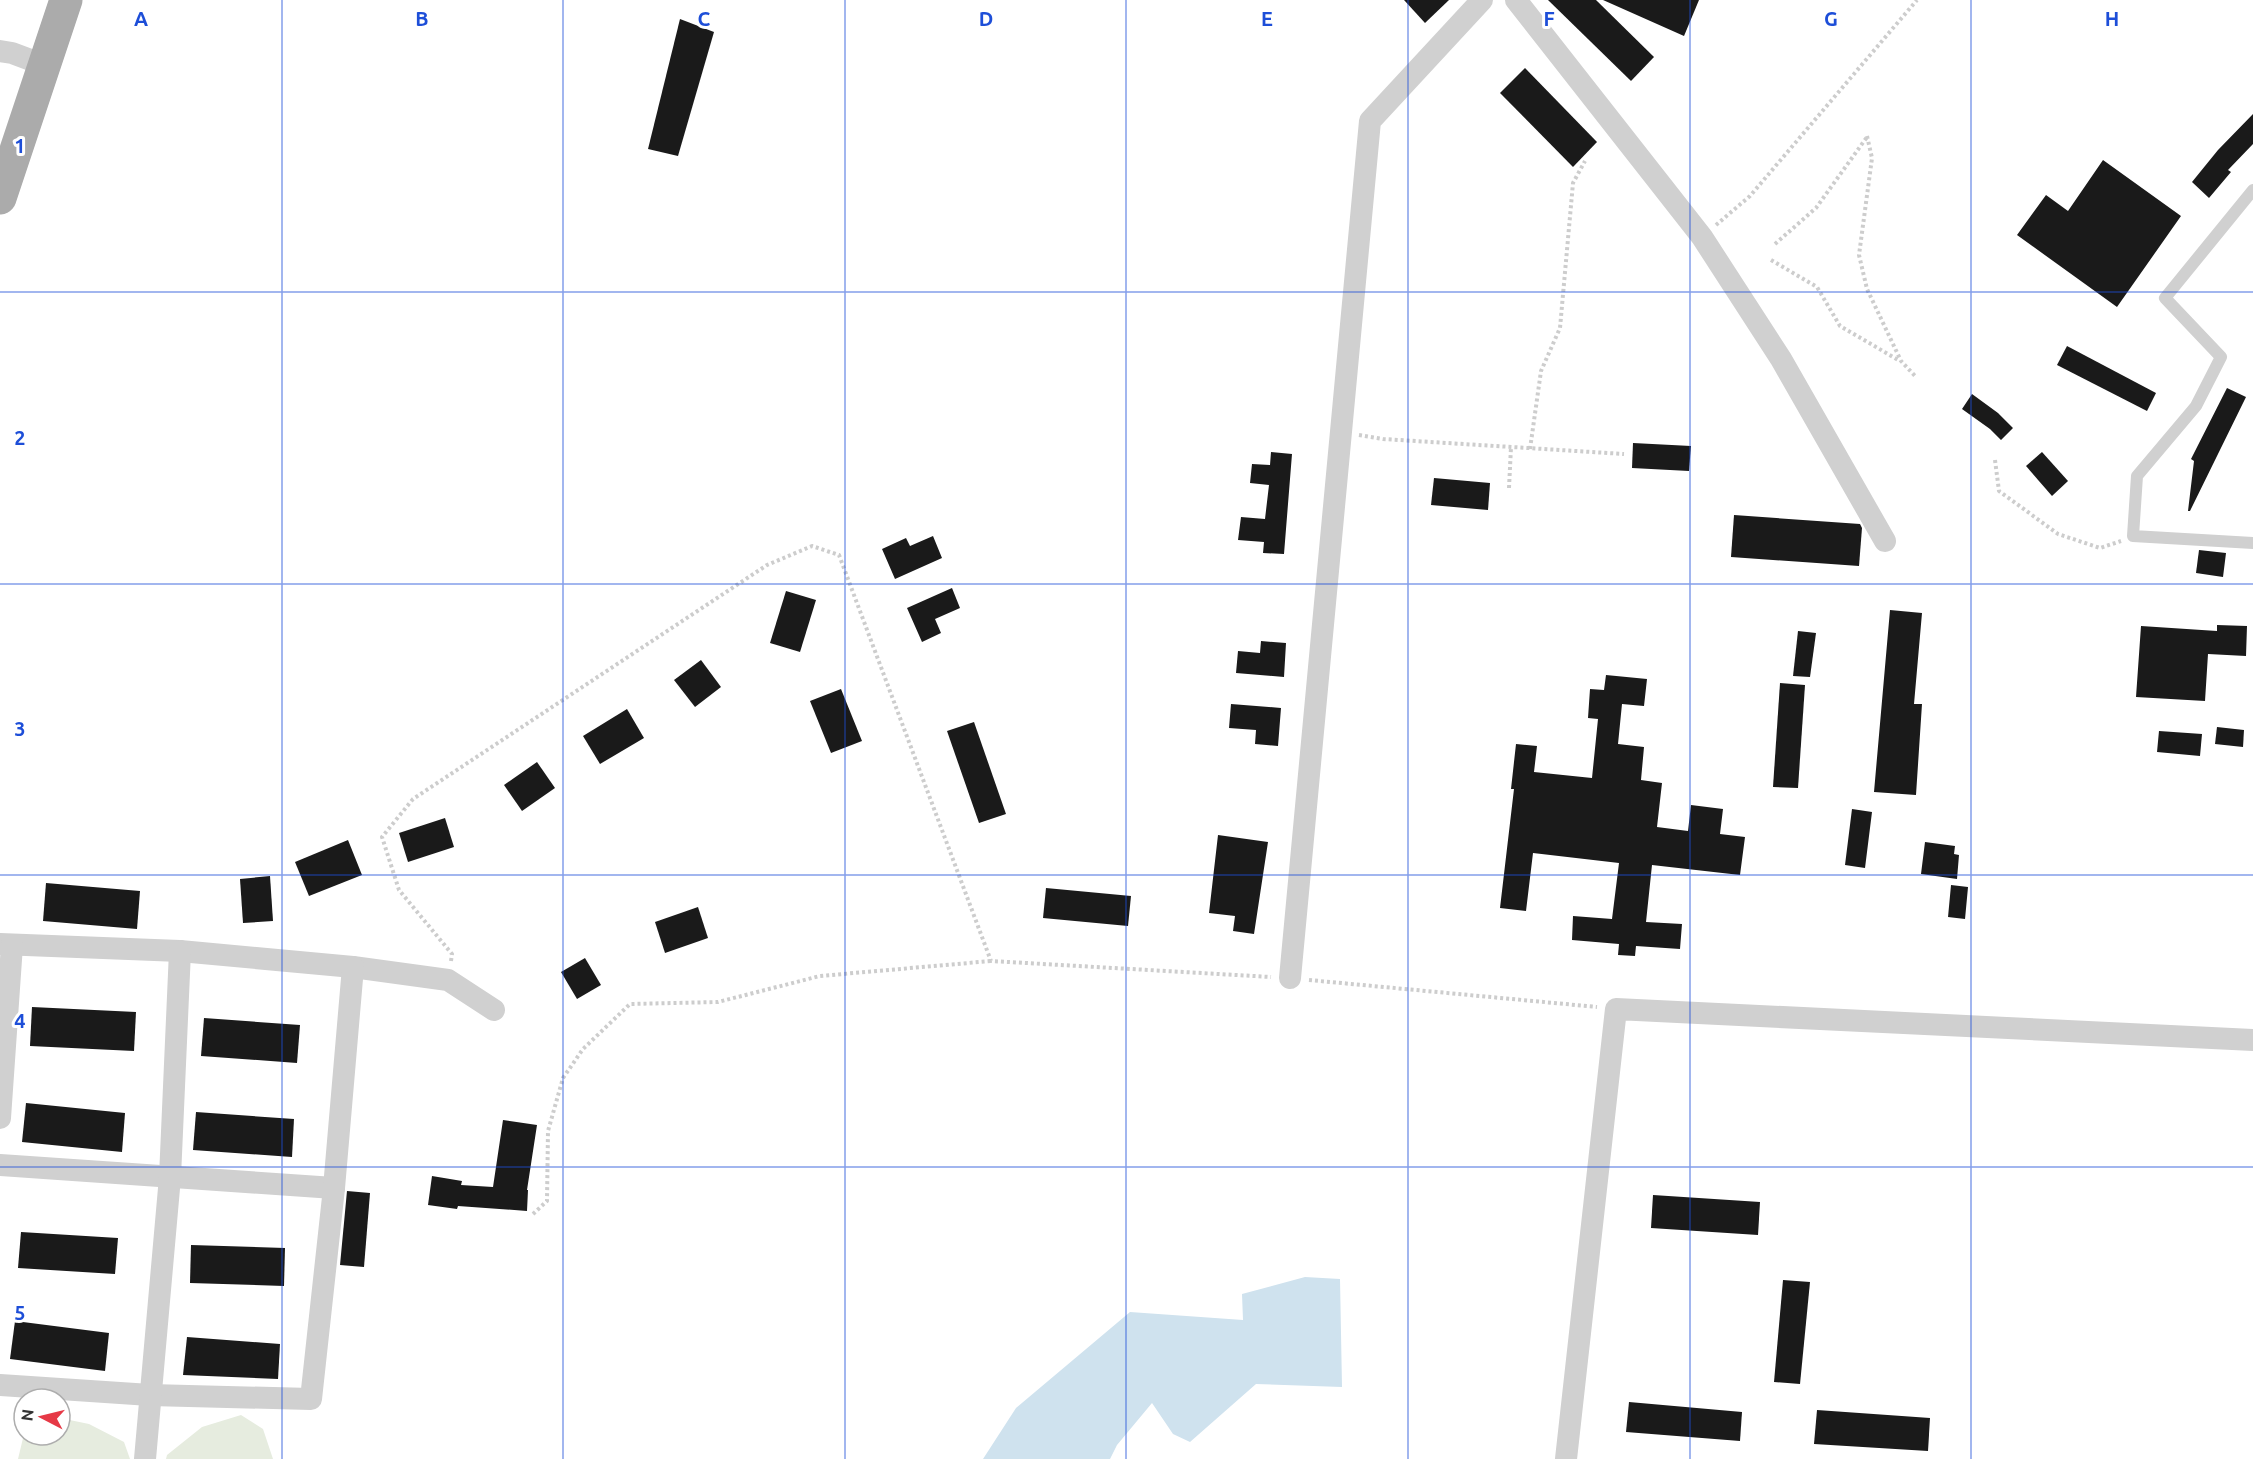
<svg xmlns="http://www.w3.org/2000/svg" width="2253" height="1459" font-family="Ubuntu,sans-serif">
<style>
.green{fill:#e6ecdf}
.water{fill:#cfe2ee}
.building{fill:#1a1a1a}
.lines{fill:none;stroke-linecap:round;stroke-linejoin:round}
.path{stroke:#cdcdcd;stroke-width:4;stroke-dasharray:3 3;stroke-linecap:butt}
.service{stroke:#d0d0d0;stroke-width:12}
.minor{stroke:#d0d0d0;stroke-width:22}
.primary{stroke:#ababab;stroke-width:33}
.grid{fill:none;stroke:#1d4ed8;stroke-width:1.5;stroke-opacity:0.55}
.grid-label{font-size:20px;text-anchor:middle;font-weight:bold;fill:#1d4ed8;stroke:#fff;stroke-width:6;stroke-linejoin:round;paint-order:stroke}
</style>
<rect width="100%" height="100%" fill="#fff"/>
<!-- green -->
<g class="green">
<polygon points="241,1415 263,1429 273,1459 166,1459 167,1455 202,1427"/>
<polygon points="60,1418 89,1424 124,1442 130,1459 18,1459 24,1434 60,1435"/>
</g>
<!-- water -->
<polygon class="water" points="1305,1277 1340,1279 1342,1387 1256,1384 1190,1442 1173,1434 1152,1403 1117,1445 1110,1459 983,1459 1016,1408 1130,1312 1243,1320 1242,1294"/>
<!-- building -->
<g class="building">
<polygon points="1404,0 1449,0 1425,23"/>
<polygon points="1548,0 1596,0 1654,57 1631,81"/>
<polygon points="1603,0 1699,0 1684,36"/>
<polygon points="680,19 714,32 678,156 648,149"/>
<polygon points="1525,68 1597,142 1573,167 1500,93"/>
<polygon points="2253,114 2253,144 2228,170 2231,172 2209,198 2192,182 2218,150"/>
<polygon points="2103,160 2181,216 2117,307 2017,235 2046,195 2068,211"/>
<polygon points="2067,346 2156,393 2147,411 2057,365"/>
<polygon points="2227,388 2246,397 2190,511 2188,511 2194,461 2191,459"/>
<polygon points="1972,394 1998,413 2013,428 2001,440 1990,429 1962,409"/>
<polygon points="1633,443 1691,446 1689,471 1632,468"/>
<polygon points="1271,452 1292,454 1284,554 1263,553 1264,542 1238,540 1241,517 1265,519 1269,485 1250,483 1252,464 1270,465"/>
<polygon points="2042,452 2068,481 2052,496 2026,466"/>
<polygon points="1434,478 1490,483 1488,510 1431,505"/>
<polygon points="1734,515 1860,524 1862,528 1859,566 1731,557"/>
<polygon points="933,536 942,558 895,579 882,549 906,538 910,546"/>
<polygon points="2199,550 2226,553 2223,577 2196,573"/>
<polygon points="952,588 960,608 935,619 941,633 922,642 907,608"/>
<polygon points="786,591 816,600 800,652 770,643"/>
<polygon points="1890,610 1922,613 1914,704 1922,704 1916,795 1874,792"/>
<polygon points="2217,625 2247,626 2246,656 2208,654 2205,701 2136,697 2141,626 2217,631"/>
<polygon points="1798,631 1816,633 1810,677 1793,676"/>
<polygon points="1261,641 1286,643 1284,677 1236,673 1238,651 1260,653"/>
<polygon points="701,660 721,687 695,707 674,680"/>
<polygon points="1606,675 1647,679 1644,706 1622,704 1618,744 1644,747 1641,780 1662,783 1657,827 1688,831 1691,805 1723,809 1720,834 1745,837 1740,875 1652,865 1646,922 1682,924 1680,949 1636,946 1635,956 1618,955 1619,944 1572,940 1573,916 1612,919 1619,863 1533,853 1526,911 1500,908 1514,789 1511,789 1516,744 1537,746 1534,772 1592,778 1598,719 1588,718 1590,689 1604,690"/>
<polygon points="1780,683 1805,685 1798,788 1773,787"/>
<polygon points="841,689 862,741 831,753 810,701"/>
<polygon points="1231,704 1281,708 1278,746 1255,744 1256,730 1229,728"/>
<polygon points="627,709 644,738 600,764 583,736"/>
<polygon points="974,722 1006,814 979,823 947,731"/>
<polygon points="2217,727 2244,730 2243,747 2215,744"/>
<polygon points="2159,731 2202,734 2200,756 2157,752"/>
<polygon points="537,762 555,788 522,811 504,785"/>
<polygon points="1852,809 1872,812 1865,868 1845,865"/>
<polygon points="445,818 454,847 408,862 399,833"/>
<polygon points="1218,835 1268,842 1254,934 1233,931 1235,916 1209,913"/>
<polygon points="348,840 362,875 309,896 295,862"/>
<polygon points="1925,842 1955,846 1954,854 1959,855 1957,879 1921,874"/>
<polygon points="270,876 273,921 243,923 240,879"/>
<polygon points="46,883 140,891 137,929 43,921"/>
<polygon points="1951,885 1968,887 1965,919 1948,917"/>
<polygon points="1046,888 1131,896 1128,926 1043,918"/>
<polygon points="698,907 708,938 665,953 655,922"/>
<polygon points="585,958 601,985 577,999 561,972"/>
<polygon points="32,1007 136,1012 134,1051 30,1046"/>
<polygon points="204,1018 300,1025 297,1063 201,1056"/>
<polygon points="26,1103 125,1113 122,1152 22,1142"/>
<polygon points="196,1112 294,1119 292,1157 193,1150"/>
<polygon points="503,1120 537,1125 527,1190 528,1190 527,1211 458,1206 457,1209 428,1205 432,1176 462,1181 461,1185 493,1187"/>
<polygon points="347,1191 370,1193 364,1267 340,1265"/>
<polygon points="1653,1195 1760,1202 1758,1235 1651,1228"/>
<polygon points="21,1232 118,1238 115,1274 18,1268"/>
<polygon points="191,1245 285,1248 284,1286 190,1283"/>
<polygon points="1783,1280 1810,1282 1800,1384 1774,1382"/>
<polygon points="15,1321 109,1333 105,1371 10,1359"/>
<polygon points="187,1337 280,1344 278,1379 183,1375"/>
<polygon points="1629,1402 1742,1412 1740,1441 1626,1432"/>
<polygon points="1817,1410 1930,1418 1928,1451 1814,1444"/>
</g>
<g class="lines">
<!-- path -->
<g class="path">
<polyline points="1867,136 1872,158 1859,255 1867,289 1901,361 1916,377"/>
<polyline points="1716,225 1750,196 1917,0"/>
<polyline points="1775,244 1816,208 1867,137"/>
<polyline points="1771,260 1817,287 1840,326 1900,361"/>
<polyline points="1359,435 1383,439 1624,454"/>
<polyline points="1530,449 1541,371 1560,328 1573,183 1585,161"/>
<polyline points="1995,460 1999,491 2058,534 2100,548 2121,541"/>
<polyline points="1509,488 1511,447"/>
<polyline points="451,961 452,954 399,890 382,837 413,799 767,565 812,546 839,555 991,961 1271,977"/>
<polyline points="1309,980 1597,1007"/>
<polyline points="533,1214 547,1201 548,1131 563,1078 583,1049 630,1004 718,1002 820,976 991,961"/>
</g>
<!-- service -->
<polyline class="service" points="2253,190 2165,298 2221,357 2196,406 2137,476 2133,536 2253,543"/>
<!-- minor -->
<g class="minor">
<polyline points="1516,0 1702,237 1781,359 1885,541"/>
<polyline points="0,51 12,53 44,65"/>
<polyline points="0,944 180,951 353,967 448,980 494,1010"/>
<polyline points="1290,978 1370,121 1482,0"/>
<polyline points="0,1118 12,945"/>
<polyline points="0,1165 334,1188"/>
<polyline points="0,1385 150,1395 311,1399 334,1188 353,967"/>
<polyline points="145,1459 170,1177 180,951"/>
<polyline points="1566,1459 1616,1009 2253,1040"/>
</g>
<!-- primary -->
<polyline class="primary" points="0,198 66,0"/>
</g>
<!-- grid -->
<path class="grid" d="M 282,0 L 282,1459M 563,0 L 563,1459M 845,0 L 845,1459M 1126,0 L 1126,1459M 1408,0 L 1408,1459M 1690,0 L 1690,1459M 1971,0 L 1971,1459M 0,292 L 2253,292M 0,584 L 2253,584M 0,875 L 2253,875M 0,1167 L 2253,1167"/>
<g class="grid-label">
<text x="141" y="26">A</text>
<text x="422" y="26">B</text>
<text x="704" y="26">C</text>
<text x="986" y="26">D</text>
<text x="1267" y="26">E</text>
<text x="1549" y="26">F</text>
<text x="1831" y="26">G</text>
<text x="2112" y="26">H</text>
<text x="20" y="153">1</text>
<text x="20" y="445">2</text>
<text x="20" y="736">3</text>
<text x="20" y="1028">4</text>
<text x="20" y="1320">5</text>
</g>
<!-- north arrow -->
<g transform="translate(42 1417) rotate(277)"><circle r="28" fill="#ffffff" stroke="#adadad" stroke-width="1.5"/>
<path d="M0-4.5L10 22L0 15L-10 22Z" fill="#e63946"/>
<text y="-9" font-size="16" font-weight="bold" text-anchor="middle" fill="#333333">N</text>
</g>
</svg>
